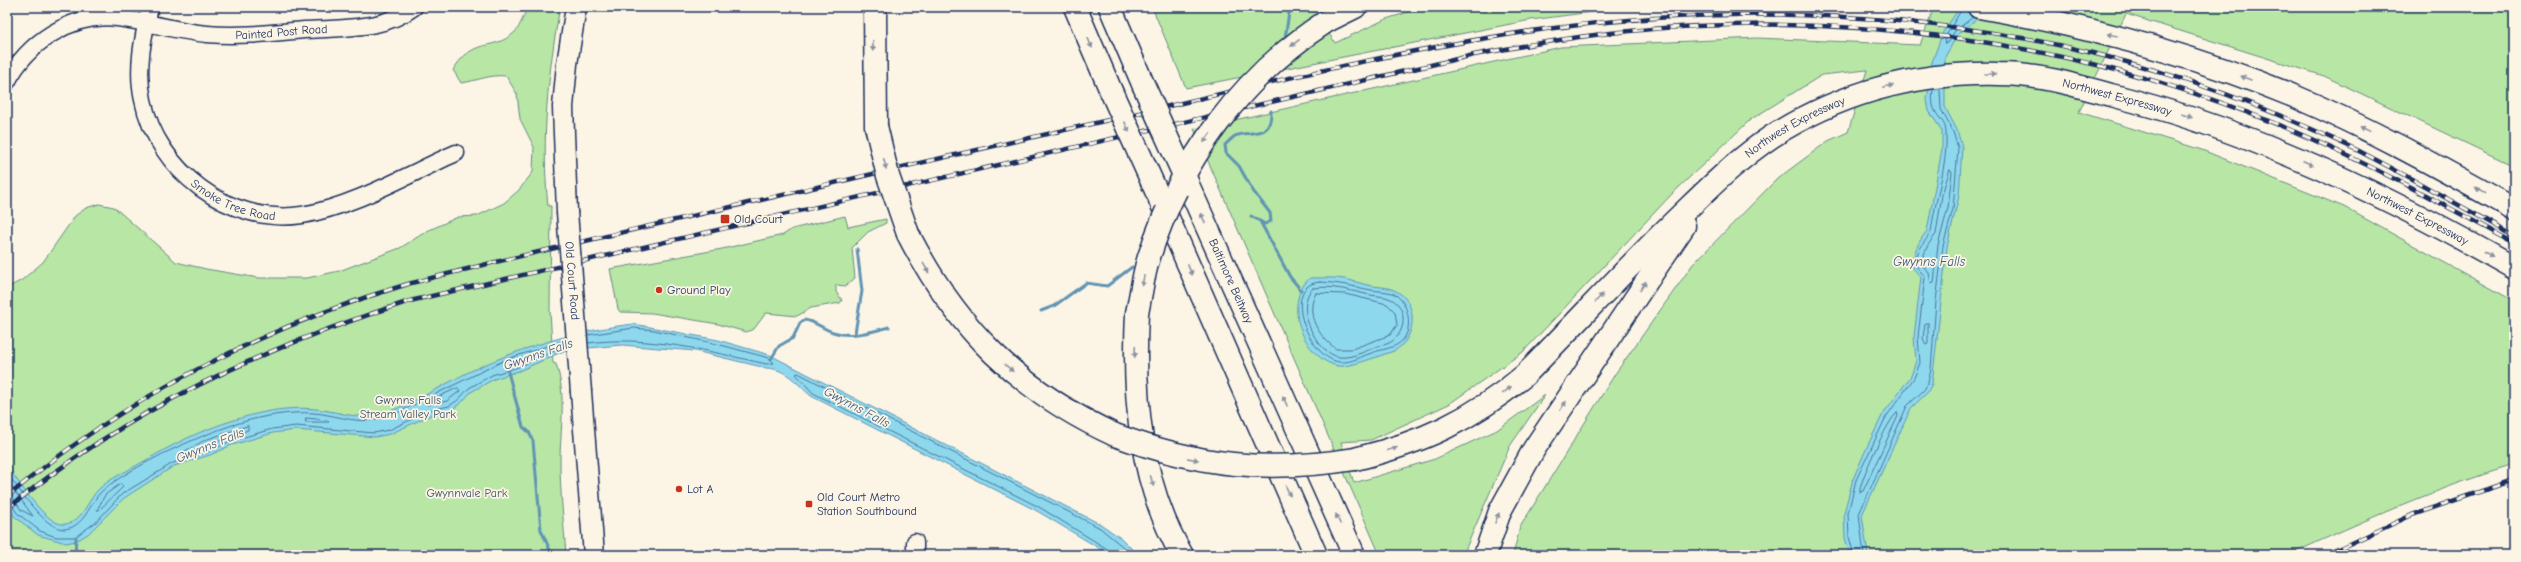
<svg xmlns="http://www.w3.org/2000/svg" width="2521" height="562" font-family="'Comic Neue',sans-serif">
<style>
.green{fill:#b7e6a5;stroke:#698a82}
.water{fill:#8ed8ee;stroke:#6094b4}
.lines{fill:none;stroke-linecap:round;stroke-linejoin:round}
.shore{stroke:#497398;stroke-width:1}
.stream{stroke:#6094b4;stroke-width:3}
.minor-casing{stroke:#1b2f5e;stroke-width:19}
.major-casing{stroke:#1b2f5e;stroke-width:23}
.highway-casing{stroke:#1b2f5e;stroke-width:25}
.minor{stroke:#fcf5e5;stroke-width:16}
.major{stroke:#fcf5e5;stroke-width:20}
.highway{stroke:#fcf5e5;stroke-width:22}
.rail-casing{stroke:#1b2f5e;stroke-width:4.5}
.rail{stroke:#fcf5e5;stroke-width:3;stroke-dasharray:9;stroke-linecap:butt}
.major-bridge-casing{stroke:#1b2f5e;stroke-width:23;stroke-linecap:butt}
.highway-bridge-casing{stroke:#1b2f5e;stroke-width:25;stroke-linecap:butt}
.major-bridge{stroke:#fcf5e5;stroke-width:20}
.highway-bridge{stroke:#fcf5e5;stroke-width:22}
.oneway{fill:#8c92a2}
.poi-dot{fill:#c8321e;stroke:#fcf5e5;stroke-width:1.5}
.labels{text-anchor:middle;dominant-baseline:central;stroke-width:3.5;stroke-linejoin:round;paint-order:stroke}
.street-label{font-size:12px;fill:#1b2f5e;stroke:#fcf5e5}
.poi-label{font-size:12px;fill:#1b2f5e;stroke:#fcf5e5;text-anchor:start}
.park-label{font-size:12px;fill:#3a546c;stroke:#fcf5e5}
.water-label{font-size:13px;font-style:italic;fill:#385982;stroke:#fcf5e5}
</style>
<rect width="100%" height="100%" fill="#fcf5e5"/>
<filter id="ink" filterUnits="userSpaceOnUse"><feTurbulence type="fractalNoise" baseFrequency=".025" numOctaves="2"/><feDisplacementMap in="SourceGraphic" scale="8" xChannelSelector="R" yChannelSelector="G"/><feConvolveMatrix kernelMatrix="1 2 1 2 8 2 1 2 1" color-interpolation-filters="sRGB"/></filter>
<g filter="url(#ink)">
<!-- green -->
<g class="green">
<path d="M 528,7 L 560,7 C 548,73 541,139 548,206 L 551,206 L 550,310 L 553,363 L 556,364 C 567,396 560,430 560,462 C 560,493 564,524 566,555 L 7,555 L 7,288 L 22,280 L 43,262 L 75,216 L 86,208 L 99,204 L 114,207 L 176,262 L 206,269 L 259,278 L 307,278 L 339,271 L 400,248 L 427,231 L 458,217 L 477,216 L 504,203 L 519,190 L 533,172 L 534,147 L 520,119 L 517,94 L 506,76 C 490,74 477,81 461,83 L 453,70 C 475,35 492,53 515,32 C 520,27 524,14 528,7 Z"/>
<polygon points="1152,7 1312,7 1335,43 1386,19 1425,7 1653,7 1630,7 1531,20 1186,88"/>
<path d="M 1934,7 L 2514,7 L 2514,166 L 2324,76 L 2126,14 L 2079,112 L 2202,150 L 2344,207 L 2514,301 L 2514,465 C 2436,488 2363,521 2289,555 L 1513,555 L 1520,527 L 1615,374 L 1693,264 L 1777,179 L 1828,141 L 1848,132 L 1867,70 L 1822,75 L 1750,120 L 1671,195 L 1523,352 L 1449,404 L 1371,440 L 1341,442 L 1354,483 L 1435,459 L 1497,430 L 1545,395 L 1510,446 L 1463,555 L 1380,555 L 1194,129 L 1561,47 L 1757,38 L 1920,45 Z"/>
<polygon points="845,216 848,227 886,219 886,223 868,232 852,248 855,278 846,286 836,285 836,292 842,300 840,303 811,308 797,316 766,313 754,329 746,332 718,324 652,313 620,312 618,309 610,269 722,249 783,235 792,229"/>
</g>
<!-- water -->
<g class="water">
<path d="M 1960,7 L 1992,7 L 1958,34 L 1945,57 L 1945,107 L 1957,130 L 1962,147 L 1959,196 L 1947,247 L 1932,384 L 1927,393 L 1911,408 L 1862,515 L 1868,555 L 1850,555 L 1845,538 L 1844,513 L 1853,479 L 1867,447 L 1883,414 L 1911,376 L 1916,361 L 1914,337 L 1921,277 L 1913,268 C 1913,253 1918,242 1927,231 L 1942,149 L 1942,131 L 1929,111 L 1927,100 L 1932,62 L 1943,32 Z"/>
<path d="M 1310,278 C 1322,278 1337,277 1349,280 C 1357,282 1365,285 1373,286 C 1379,287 1388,287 1394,290 C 1422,302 1416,346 1388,353 C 1376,357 1348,368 1338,366 C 1304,359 1281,303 1310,278 Z"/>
<path d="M 634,324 L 718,340 L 770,355 L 1102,525 L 1122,539 L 1138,555 L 1107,553 L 1037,511 L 811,396 C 796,383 787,369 766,368 L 695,351 L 622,345 L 566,350 L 519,371 L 494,379 L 471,392 L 461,403 L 451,410 L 433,414 L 390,434 L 375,437 L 296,430 L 273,433 L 232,445 L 210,455 L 174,466 L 124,498 L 88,534 L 76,541 L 66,543 L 38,535 L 14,516 L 7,503 L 7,466 C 18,481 45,523 62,524 C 81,526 88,499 99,489 C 108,480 121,474 132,468 C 155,455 177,442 201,432 C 236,418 277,405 315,409 C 331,410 357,419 372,416 C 405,410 443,384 475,369 C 526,346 578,330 634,324 Z"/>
</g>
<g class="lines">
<!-- shore -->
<g class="shore">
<polyline points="1963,7 1947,34 1944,43 1947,43 1955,31 1973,17"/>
<polygon points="1950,170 1952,172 1948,208 1938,245 1934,283 1931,284 1929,273 1922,265 1922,259 1928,245 1936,234 1942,195"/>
<path d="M 1320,282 C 1340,283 1351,286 1371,290 C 1377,291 1385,291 1392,293 C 1407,299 1412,322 1406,335 C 1399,349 1384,348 1372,353 C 1361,356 1352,363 1340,362 C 1308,359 1280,284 1320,282 Z"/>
<path d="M 1313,288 C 1333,285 1351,291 1370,295 C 1376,296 1385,296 1391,299 C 1411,309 1405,341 1383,345 C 1369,348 1354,359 1339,357 C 1316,353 1293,306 1313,288 Z"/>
<path d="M 1316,293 L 1345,294 L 1387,304 L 1395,312 L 1397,325 L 1390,335 L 1352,349 L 1336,349 C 1319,336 1304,315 1316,293 Z"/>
<polygon points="1928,323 1928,344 1926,345 1923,338 1925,324"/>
<path d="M 588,335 L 634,328 L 654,330 L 717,344 L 769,358 L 774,363 L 766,364 C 709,351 647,335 588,343"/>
<polygon points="458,388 460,391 447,401 427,405 428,402"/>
<path d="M 1897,413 L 1898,416 L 1863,491 L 1860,492 C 1858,484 1889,417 1897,413 Z"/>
<polygon points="306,418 327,420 329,422 306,422"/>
<polygon points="248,426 248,430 183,455 180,454 205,440"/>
<path d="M 7,473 C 18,487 44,529 64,529 C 84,528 90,503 101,492 C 114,479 152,459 169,451 C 214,430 263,410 314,413 C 331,414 355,423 371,420 C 380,419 389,416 397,413 L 507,359 L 566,340"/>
<polyline points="7,481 33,516 21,510 14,499 7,497"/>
<polygon points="121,484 123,487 99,510 97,510 105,495"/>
<polyline points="7,502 11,503 17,513 40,531 56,537 75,537 96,522 122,494 173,463 208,452 231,441 272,429 296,426 374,433 389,430 431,410 449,406 458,400 469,388 492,375 518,367 566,346"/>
<polyline points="1111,555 1109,550 1039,507 813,393 796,374 798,373 1100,528 1133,555"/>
<path d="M 1854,555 L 1849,537 L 1848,513 L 1856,480 L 1886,417 L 1914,378 L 1920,363 L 1918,337 L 1925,277 C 1923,273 1919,271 1917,267 C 1912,255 1926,241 1931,232 C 1935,199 1948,165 1946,132 C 1945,115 1929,118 1933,90"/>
<polyline points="1864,555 1859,514 1907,406 1924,390 1928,383 1931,369 1936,301 1943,246 1953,209 1958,148 1953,132 1941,109 1940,89"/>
</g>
<!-- stream -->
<g class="stream">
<polyline points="1285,38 1290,7"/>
<path d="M 1251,216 L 1265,224 L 1271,221 L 1270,213 L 1253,191 L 1239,166 L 1226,153 L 1225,145 C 1228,142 1232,138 1235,136 C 1250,129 1272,141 1271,111"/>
<polyline points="1261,223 1290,277 1301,290"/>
<polyline points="1041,311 1054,306 1086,283 1107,286 1132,267"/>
<polyline points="855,333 862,291 857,249"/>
<path d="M 771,359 L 779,346 L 793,338 L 800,323 L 804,320 C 816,321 822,329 833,332 C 850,338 872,332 889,327"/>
<polyline points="508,372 523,427 529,432 533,441 541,530 550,550 547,555"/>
<polyline points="75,555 76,537"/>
</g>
<defs>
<g id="minor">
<path id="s1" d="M 150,7 C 143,37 136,69 143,100 C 157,170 229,226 302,215 C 352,207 409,174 456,153"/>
<path id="s2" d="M 7,82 C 27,43 72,12 118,18 C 148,22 177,31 207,34 C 239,37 272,33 304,30 C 328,29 352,29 376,24 C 390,21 403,15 414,7"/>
<polyline points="915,542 915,555"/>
</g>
<g id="major">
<polyline points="567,212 563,107 567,64 576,7"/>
<polyline points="581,392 594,555"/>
</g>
<g id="highway">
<polyline points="875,7 876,126"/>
<polyline points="1075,7 1111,91"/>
<polyline points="1110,7 1143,84"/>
<path d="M 1979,7 C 2088,26 2193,55 2296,97 C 2371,129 2442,169 2514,209"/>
<polyline points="1327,21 1355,7"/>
<path id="s3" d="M 1189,187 L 1354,555"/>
<polyline points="1160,200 1316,555"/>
<path d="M 908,234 C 956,328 1019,391 1115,435"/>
<path d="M 1137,313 C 1133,396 1139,482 1182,555"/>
<path id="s4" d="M 1355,459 C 1421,443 1472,420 1525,375 C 1577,322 1627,267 1681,215 C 1709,188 1738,159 1771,137 C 1840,93 1918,72 1999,74 C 2037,74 2075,85 2111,95 C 2254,131 2386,195 2514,268"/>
<polyline points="1485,555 1500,511 1534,449 1684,226"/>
</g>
</defs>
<!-- minor casing -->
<use href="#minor" class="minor-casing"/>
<!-- major casing -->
<use href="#major" class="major-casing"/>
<!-- highway casing -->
<use href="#highway" class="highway-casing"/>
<!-- minor -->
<use href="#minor" class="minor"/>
<!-- major -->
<use href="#major" class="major"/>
<!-- highway -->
<use href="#highway" class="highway"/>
<defs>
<g id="rail">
<path d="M 7,497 C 123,399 262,327 408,284 C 434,277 460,271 487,264 C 695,215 904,166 1113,119 C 1256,86 1400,49 1546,29 C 1706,7 1869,10 2028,39 C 2141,60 2253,100 2357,150 C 2410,177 2462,207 2514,236"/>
<path d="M 7,509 C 131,408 259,349 410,301 L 1474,55 C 1526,45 1577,36 1630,31 C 1851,10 2080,41 2286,128 C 2365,161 2439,202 2514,243"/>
<polyline points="2325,555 2412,515 2514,480"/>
</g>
</defs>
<!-- rail casing -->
<use href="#rail" class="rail-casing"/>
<!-- rail -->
<use href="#rail" class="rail"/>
<defs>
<g id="major-bridge">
<path id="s5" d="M 567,212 L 581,392"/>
</g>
<g id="highway-bridge">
<polyline points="1143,84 1188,184"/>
<polyline points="1111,91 1158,195"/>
<polyline points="876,126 888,176 908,234"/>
<path d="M 1137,313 C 1141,295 1143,275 1149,257 C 1180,160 1242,76 1327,21"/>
<path d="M 1115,435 C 1199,466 1266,473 1355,459"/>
</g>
</defs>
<!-- major-bridge casing -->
<use href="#major-bridge" class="major-bridge-casing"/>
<!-- highway-bridge casing -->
<use href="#highway-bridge" class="highway-bridge-casing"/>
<!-- major-bridge -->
<use href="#major-bridge" class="major-bridge"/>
<!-- highway-bridge -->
<use href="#highway-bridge" class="highway-bridge"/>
</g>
<!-- one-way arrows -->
<defs><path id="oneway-solid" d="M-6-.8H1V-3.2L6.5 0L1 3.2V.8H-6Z"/></defs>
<g class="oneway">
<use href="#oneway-solid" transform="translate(2113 35) rotate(-166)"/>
<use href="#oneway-solid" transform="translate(1090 43) rotate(67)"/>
<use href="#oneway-solid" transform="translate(1295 43) rotate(142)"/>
<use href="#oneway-solid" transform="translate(873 46) rotate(90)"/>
<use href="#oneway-solid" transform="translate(1990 74)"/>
<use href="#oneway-solid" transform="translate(2246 78) rotate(-159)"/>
<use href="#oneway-solid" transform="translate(1888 86) rotate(-12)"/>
<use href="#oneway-solid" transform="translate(2187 116) rotate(19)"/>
<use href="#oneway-solid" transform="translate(1127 127) rotate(66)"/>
<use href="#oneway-solid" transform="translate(2365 129) rotate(-154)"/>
<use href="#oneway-solid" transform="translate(1207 138) rotate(127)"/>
<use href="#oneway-solid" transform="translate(2308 163) rotate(24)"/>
<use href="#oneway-solid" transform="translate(885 164) rotate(76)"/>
<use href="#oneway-solid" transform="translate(2480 190) rotate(-151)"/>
<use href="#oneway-solid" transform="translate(1203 218) rotate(-114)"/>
<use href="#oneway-solid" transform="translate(2488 254) rotate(28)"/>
<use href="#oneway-solid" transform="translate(926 268) rotate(60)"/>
<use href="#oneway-solid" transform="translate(1190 270) rotate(66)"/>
<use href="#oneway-solid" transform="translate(1143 281) rotate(102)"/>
<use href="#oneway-solid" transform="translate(1643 286) rotate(-57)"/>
<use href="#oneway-solid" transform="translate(1599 298) rotate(-46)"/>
<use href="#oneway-solid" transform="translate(1135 352) rotate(93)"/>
<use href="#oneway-solid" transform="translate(1009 368) rotate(42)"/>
<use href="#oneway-solid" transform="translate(1507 390) rotate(-39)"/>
<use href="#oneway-solid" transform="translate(1285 401) rotate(-114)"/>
<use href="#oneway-solid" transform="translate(1563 406) rotate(-56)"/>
<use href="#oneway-solid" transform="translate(1392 449) rotate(-18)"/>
<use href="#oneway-solid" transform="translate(1193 459) rotate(11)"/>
<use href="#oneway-solid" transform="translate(1152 481) rotate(74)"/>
<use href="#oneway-solid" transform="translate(1288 491) rotate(66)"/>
<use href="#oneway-solid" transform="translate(1497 518) rotate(-68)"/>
<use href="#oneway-solid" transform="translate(1338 519) rotate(-114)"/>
</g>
</g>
<!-- markers -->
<g class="poi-dot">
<rect x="720" y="214" width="10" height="10" rx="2"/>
<circle cx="659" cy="290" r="4"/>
<circle cx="679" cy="489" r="4"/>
<rect x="805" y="500" width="8" height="8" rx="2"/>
</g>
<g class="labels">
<!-- street labels -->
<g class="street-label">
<text stroke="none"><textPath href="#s2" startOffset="301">Painted Post Road</textPath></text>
<text stroke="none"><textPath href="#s4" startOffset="895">Northwest Expressway</textPath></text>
<text stroke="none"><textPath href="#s4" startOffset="560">Northwest Expressway</textPath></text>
<text stroke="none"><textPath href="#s1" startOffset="237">Smoke Tree Road</textPath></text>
<text stroke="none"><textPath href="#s4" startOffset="1219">Northwest Expressway</textPath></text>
<text stroke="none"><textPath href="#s5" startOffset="69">Old Court Road</textPath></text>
<text stroke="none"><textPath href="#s3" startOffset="103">Baltimore Beltway</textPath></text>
</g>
<!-- poi labels -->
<g class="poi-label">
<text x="734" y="219">Old Court</text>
<text x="667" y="290">Ground Play</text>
<text x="687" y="489">Lot A</text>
<text x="817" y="497">Old Court Metro<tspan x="817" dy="14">Station Southbound</tspan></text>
</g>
<!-- park labels -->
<g class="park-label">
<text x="408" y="400">Gwynns Falls<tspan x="408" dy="14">Stream Valley Park</tspan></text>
<text x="467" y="493">Gwynnvale Park</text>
</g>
<!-- water labels -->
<g class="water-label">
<text x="1929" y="261">Gwynns Falls</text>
<text transform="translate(538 354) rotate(-19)">Gwynns Falls</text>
<text transform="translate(857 407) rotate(28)">Gwynns Falls</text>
<text transform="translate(210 445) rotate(-22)">Gwynns Falls</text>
</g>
</g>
<!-- margin -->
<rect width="2521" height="562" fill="none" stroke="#fcf5e5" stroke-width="24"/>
<rect x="12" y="12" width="2497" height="538" fill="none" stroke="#1b2f5e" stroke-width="1.5" filter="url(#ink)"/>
</svg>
